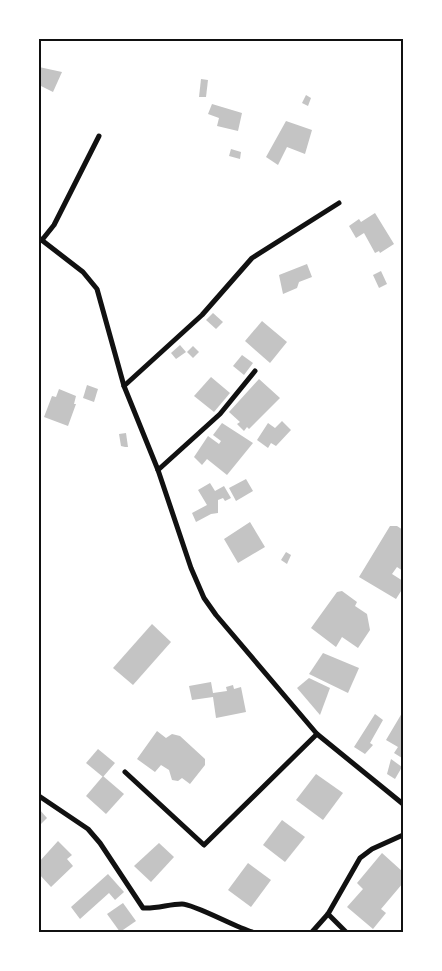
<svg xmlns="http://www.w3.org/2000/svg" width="442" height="971" font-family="'Varela Round',sans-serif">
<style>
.building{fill:#c4c4c4}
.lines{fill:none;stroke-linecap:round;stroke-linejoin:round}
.minor{stroke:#111;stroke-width:5}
.neatline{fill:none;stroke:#111;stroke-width:2}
</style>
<rect width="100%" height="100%" fill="#fff"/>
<!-- building -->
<g class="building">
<polygon points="39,67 62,72 53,92 39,85"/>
<polygon points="201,79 208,80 206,97 199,97"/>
<polygon points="306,95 311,98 308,106 302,103"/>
<polygon points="212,104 242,113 238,131 217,126 219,118 208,114"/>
<polygon points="286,121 312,130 305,154 287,147 278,165 266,157"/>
<polygon points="231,149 241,152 240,159 229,156"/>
<polygon points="375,213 394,244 380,253 379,251 375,253 364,233 356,238 349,226 359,219 361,222"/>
<polygon points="307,264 312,277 299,282 297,288 283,294 279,275"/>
<polygon points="381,271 387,284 379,288 373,275"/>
<polygon points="213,313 223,322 216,329 206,320"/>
<polygon points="262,321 287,342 270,363 245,341"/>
<polygon points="180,345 186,352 176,359 171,353"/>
<polygon points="193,346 199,352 193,358 187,352"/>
<polygon points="242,355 253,363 244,375 233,366"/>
<polygon points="211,377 230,393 214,412 194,396"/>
<polygon points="259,379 280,398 249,429 247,427 244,431 237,424 240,422 229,412"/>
<polygon points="87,385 98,389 94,402 83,398"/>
<polygon points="59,389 76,396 74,404 76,404 68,426 44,417 52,396 56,397"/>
<polygon points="282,421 291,430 276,446 271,443 268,448 257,440 268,423 275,428"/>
<polygon points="222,423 253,443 227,475 207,459 202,465 194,457 208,436 219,444 221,441 213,435"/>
<polygon points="126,433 128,447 125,447 121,446 119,434"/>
<polygon points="246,479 253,491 236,501 229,488"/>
<polygon points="210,483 215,491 224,486 231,498 225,501 223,498 218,500 218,513 211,514 196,522 192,513 207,505 198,490"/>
<polygon points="250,522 265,547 238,563 224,539"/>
<polygon points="390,526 397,526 403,530 403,571 397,567 392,574 403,581 403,588 396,599 359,577"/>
<polygon points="286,552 291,555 287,564 281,560"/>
<polygon points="342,591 357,602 355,606 367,614 370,630 358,648 342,637 336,647 311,628 337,592"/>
<polygon points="152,624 171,642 133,685 113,668"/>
<polygon points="323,653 359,668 348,693 309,674"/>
<polygon points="309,678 330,688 320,715 297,688"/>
<polygon points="211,682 213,693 227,691 226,687 233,685 234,689 241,687 246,712 216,718 213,697 192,700 189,686"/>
<polygon points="402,713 403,756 402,758 394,753 398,747 386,740"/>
<polygon points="375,714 383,720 370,743 373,745 365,754 354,747"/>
<polygon points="157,731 166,738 172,734 180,736 205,759 205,765 190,784 182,778 178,781 172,780 169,770 161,765 155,772 137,759"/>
<polygon points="98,749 115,763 103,777 86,763"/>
<polygon points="391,759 402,767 395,779 387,774"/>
<polygon points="316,774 343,793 323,820 296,800"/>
<polygon points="103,776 124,794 106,814 86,796"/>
<polygon points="39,809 47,818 39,826"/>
<polygon points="282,820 305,837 285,862 263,845"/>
<polygon points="58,841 72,855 67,859 73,866 51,887 39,874 39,862"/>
<polygon points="159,843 174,857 151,882 134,866"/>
<polygon points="382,853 403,872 403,883 381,909 386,913 373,929 347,907 363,889 357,883"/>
<polygon points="248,863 271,880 251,907 228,890"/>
<polygon points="108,874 124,892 115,900 109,893 80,919 71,907"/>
<polygon points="123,903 136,921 120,932 107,914"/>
</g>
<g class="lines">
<!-- minor -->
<g class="minor">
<polyline points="39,238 83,272 97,289 124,386 158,470 191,568 204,598 216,615 317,734 403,804"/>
<polyline points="42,240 54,225 99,136"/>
<polyline points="124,386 202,315 252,258 339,203"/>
<polyline points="158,470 220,414 255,371"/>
<polyline points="125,772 204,845 317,734"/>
<path d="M 39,796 L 88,829 L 100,843 L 143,908 C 157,909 169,904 182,904 C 194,904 235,927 252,932"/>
<polyline points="328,914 346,932"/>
<polyline points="312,932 328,914 360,858 372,849 403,835"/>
</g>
</g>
<!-- border -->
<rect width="442" height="971" fill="none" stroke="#ffffff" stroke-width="80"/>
<rect x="40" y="40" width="362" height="891" class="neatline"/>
</svg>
